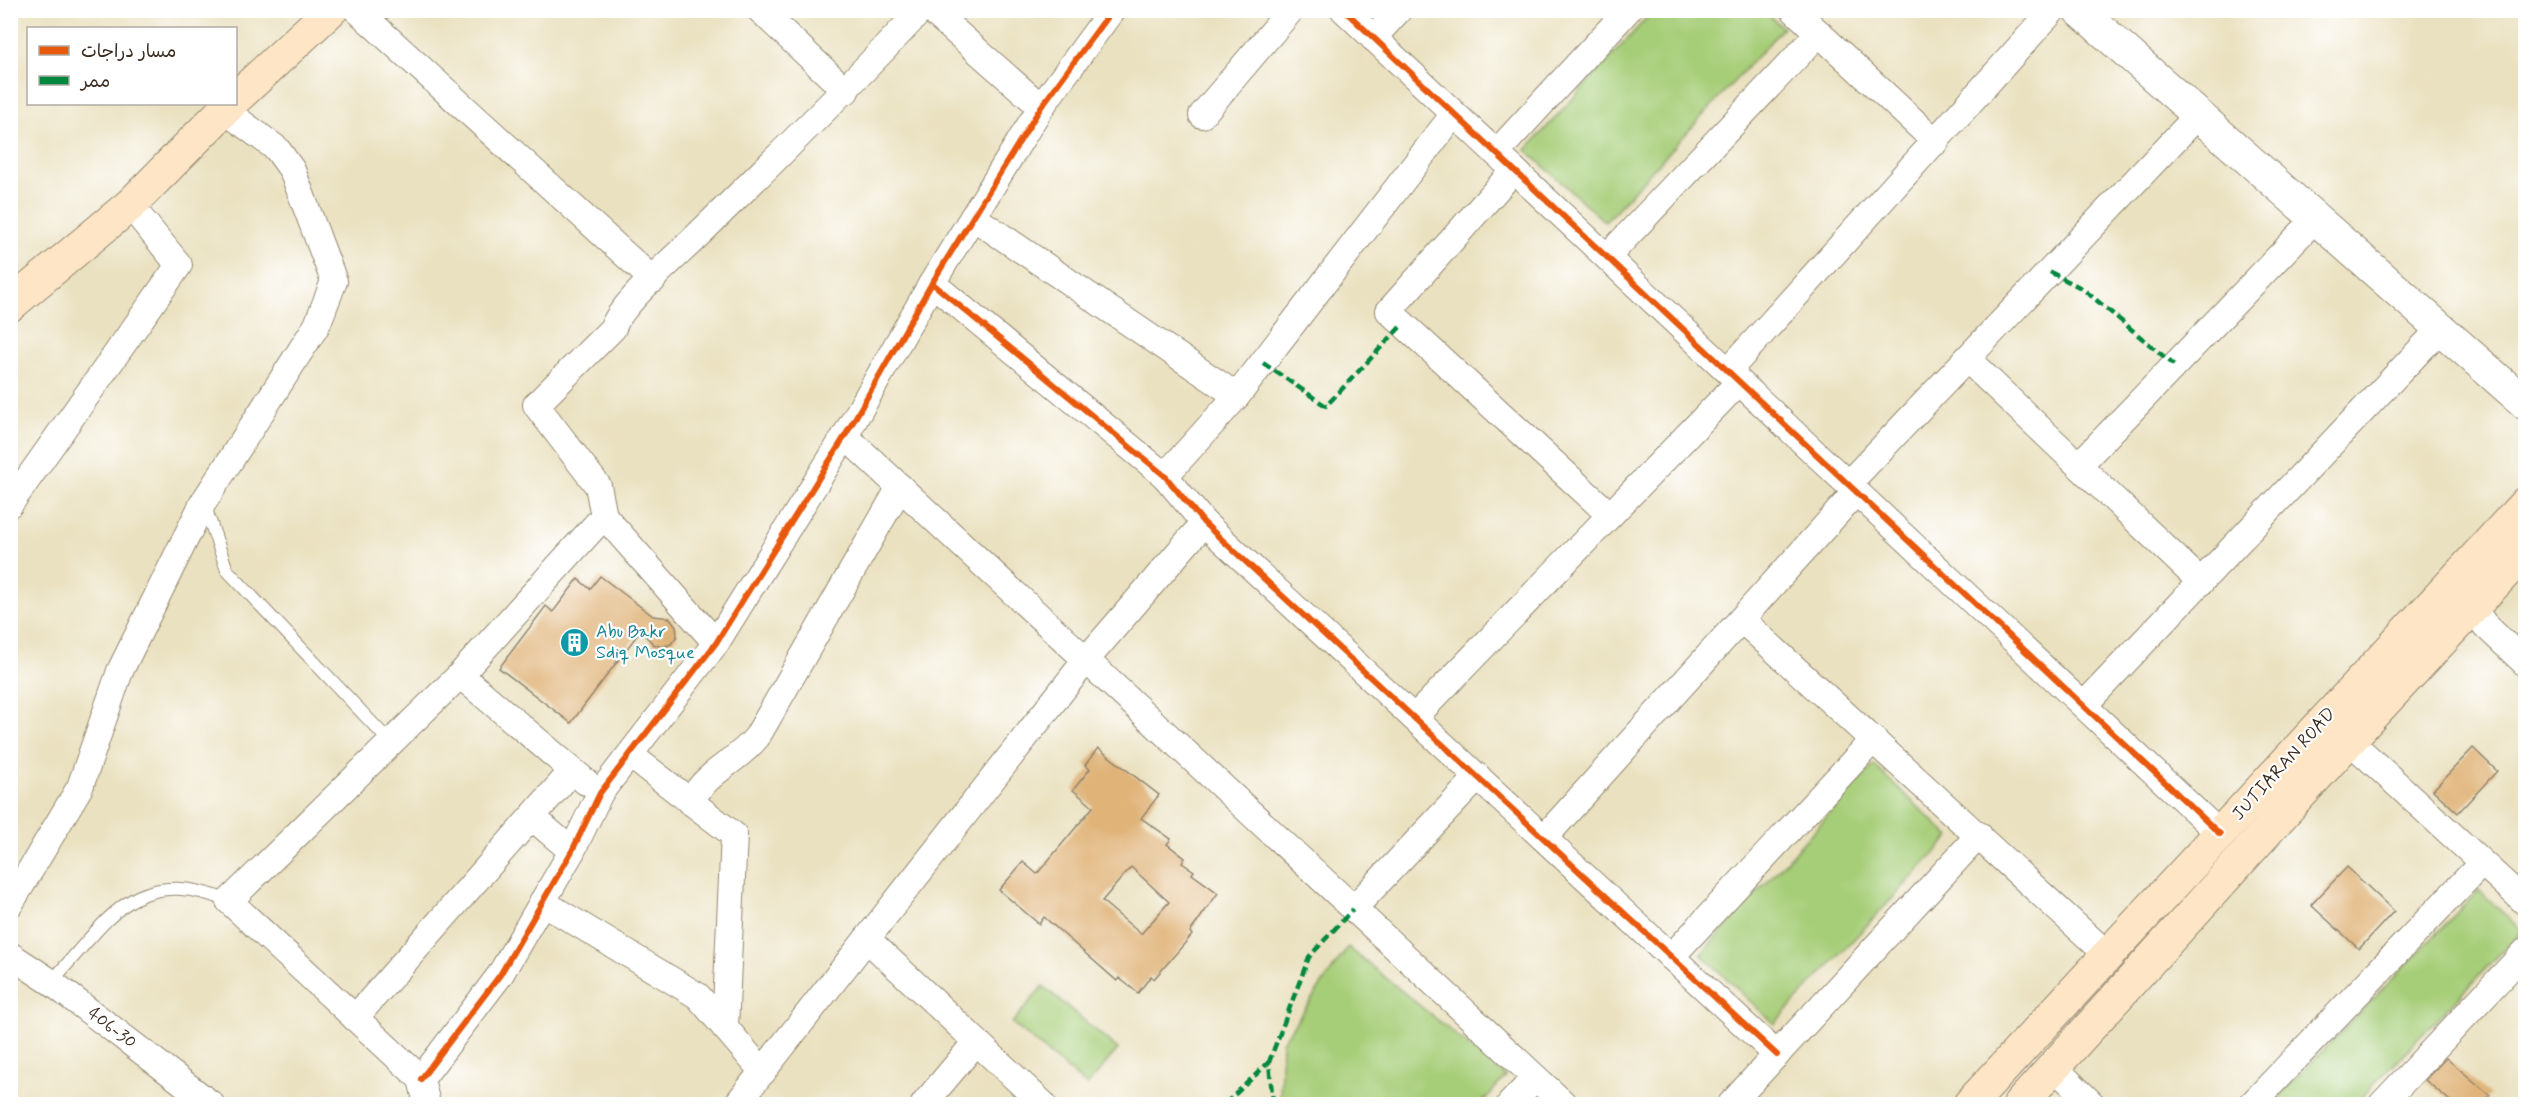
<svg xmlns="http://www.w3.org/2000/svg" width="2536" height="1115" font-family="Mynerve,'Playpen Sans Arabic',sans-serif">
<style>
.green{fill:#a6cd77;stroke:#707c4a;stroke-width:1.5}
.building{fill:#e0b479;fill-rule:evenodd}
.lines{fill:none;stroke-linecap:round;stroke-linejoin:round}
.service-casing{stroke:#92866f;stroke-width:14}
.minor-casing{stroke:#92866f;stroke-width:28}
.tertiary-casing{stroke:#92866f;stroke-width:34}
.secondary-casing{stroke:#92866f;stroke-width:35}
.service{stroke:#fff;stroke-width:12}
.minor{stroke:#fff;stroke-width:26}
.tertiary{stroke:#fff;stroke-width:32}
.secondary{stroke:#fde5c5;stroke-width:33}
.quiet{stroke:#00873e;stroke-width:4.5;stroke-dasharray:9 4.5;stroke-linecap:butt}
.cycleway-casing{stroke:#fff;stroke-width:10}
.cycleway{stroke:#e8590c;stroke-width:6}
.labels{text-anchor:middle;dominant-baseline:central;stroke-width:4.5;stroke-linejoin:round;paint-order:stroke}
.culture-label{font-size:18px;fill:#0d838f;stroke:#fff;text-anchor:start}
.street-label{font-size:18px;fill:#3b2a1e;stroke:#fff}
</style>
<rect width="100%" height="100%" fill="#fff"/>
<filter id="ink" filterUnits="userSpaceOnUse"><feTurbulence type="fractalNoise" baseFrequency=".0167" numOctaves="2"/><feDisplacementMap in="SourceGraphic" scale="12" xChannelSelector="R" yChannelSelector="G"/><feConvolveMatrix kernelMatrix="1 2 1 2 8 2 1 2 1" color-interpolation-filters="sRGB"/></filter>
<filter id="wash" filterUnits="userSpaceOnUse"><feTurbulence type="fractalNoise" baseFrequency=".008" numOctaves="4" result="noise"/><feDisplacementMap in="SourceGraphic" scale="24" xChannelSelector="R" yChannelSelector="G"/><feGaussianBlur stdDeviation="1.35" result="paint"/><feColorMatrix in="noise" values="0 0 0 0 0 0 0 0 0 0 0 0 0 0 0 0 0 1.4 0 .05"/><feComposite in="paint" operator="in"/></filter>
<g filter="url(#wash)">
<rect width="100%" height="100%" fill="#eae1c0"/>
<!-- green -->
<g class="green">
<polygon points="1653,11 1764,11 1783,28 1605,222 1526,150"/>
<polygon points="1874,765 1950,837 1774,1024 1701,954"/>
<polygon points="2479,890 2522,931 2355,1104 2271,1104"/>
<polygon points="1348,947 1506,1076 1481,1104 1282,1104 1280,1100 1282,1042"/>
<polygon points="1043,986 1118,1049 1087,1086 1012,1023"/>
</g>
<g id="blocks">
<!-- building -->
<g class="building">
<polygon points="600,576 653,616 670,618 676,626 677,636 671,644 662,647 653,644 641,630 571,723 499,668 546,606 553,612 578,579 590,589"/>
<path d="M 1098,748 L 1159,795 L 1141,818 L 1171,839 L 1167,844 L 1185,858 L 1182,863 L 1194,871 L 1192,874 L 1218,893 L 1190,932 L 1192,935 L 1154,979 L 1151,976 L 1138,993 L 1119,978 L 1117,981 L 1044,917 L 1039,924 L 999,890 L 1023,862 L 1037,874 L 1093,807 L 1073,790 L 1090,769 L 1085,765 ZM 1131,867 L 1169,902 L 1141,934 L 1102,901 Z"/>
<polygon points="2473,748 2497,771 2458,813 2433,790"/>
<polygon points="2347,867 2394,911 2359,949 2311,905"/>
<polygon points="2446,1058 2490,1095 2481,1104 2454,1104 2425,1080"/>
</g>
</g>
</g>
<g filter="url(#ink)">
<use href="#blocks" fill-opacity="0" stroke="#92866f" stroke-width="1.5"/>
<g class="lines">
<defs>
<g id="service">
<polyline points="204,504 227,570 391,743"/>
<path d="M 51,982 C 110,919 134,863 229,901"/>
</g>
<g id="minor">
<polyline points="357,10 653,280"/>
<polyline points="760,10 846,91"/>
<polyline points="931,10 1041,107"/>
<polyline points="1344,10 2220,834"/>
<polyline points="1794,10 1936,142"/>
<polyline points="1373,38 1399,10"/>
<polyline points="1202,115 1291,10"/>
<polyline points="1496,153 1628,10"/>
<polyline points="1514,170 1389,311 1610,515"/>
<polyline points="973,217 1237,396"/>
<polyline points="1607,257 1819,33"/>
<polyline points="932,283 1165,476 1204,523 1777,1055"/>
<polyline points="1967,359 2201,582"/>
<polyline points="1728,371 2053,10"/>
<polyline points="845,436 1564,1104"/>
<polyline points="2079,465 2314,220"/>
<polyline points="1165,476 1237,396 1454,114"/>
<polyline points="1848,484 2198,115"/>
<polyline points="10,504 179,265 130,205"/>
<polyline points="2472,607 2485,625 2526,664"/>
<polyline points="1742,620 2108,955"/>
<path d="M 716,643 L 604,516 L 598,486 L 536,405 L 613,328 C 620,304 679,254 699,234 C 774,161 849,87 921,10"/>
<polyline points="460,675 586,782"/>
<polyline points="2084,705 2440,329"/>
<polyline points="1414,718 1739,382"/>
<polyline points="2350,741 2526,903"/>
<polyline points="630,755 734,835 725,1028"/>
<path d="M 690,802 C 708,770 736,763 757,737 L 900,487"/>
<polyline points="532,817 572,851"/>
<polyline points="1544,838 1856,492"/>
<polyline points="542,902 698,996 763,1072"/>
<polyline points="10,904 80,787 120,671 203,503 317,325 334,281 292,170 277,149 223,109"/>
<polyline points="1353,909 1478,777"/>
<polyline points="867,939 1043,1104"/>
<polyline points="10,955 51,982 211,1104"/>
<polyline points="1671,957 1874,739"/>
<polyline points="355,1018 572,771"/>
<polyline points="2055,1068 2092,1104"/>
<polyline points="421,1079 500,975 572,851 600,793 716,643 845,436 932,283 1041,107 1112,10"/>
<polyline points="421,1079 229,901 460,675 604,516"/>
<polyline points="421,1079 427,1104"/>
<polyline points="737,1104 1086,660 1204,523"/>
<polyline points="924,1104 976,1042"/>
<polyline points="1510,1104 1535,1078"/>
<polyline points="1731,1104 1979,835"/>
<polyline points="2252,1104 2482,863"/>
<polyline points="2382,1104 2526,951"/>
</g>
<polyline id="tertiary" points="2079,10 2526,404"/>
<g id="secondary">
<polyline points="236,98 331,10"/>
<polyline points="10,305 130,205 230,104"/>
<polyline points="1970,1104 2526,503"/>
<polyline points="2020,1104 2373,714 2526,550"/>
</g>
</defs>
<!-- service casing -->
<use href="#service" class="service-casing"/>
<!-- minor casing -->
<use href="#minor" class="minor-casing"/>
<!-- tertiary casing -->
<use href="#tertiary" class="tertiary-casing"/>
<!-- secondary casing -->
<use href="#secondary" class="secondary-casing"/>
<!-- service -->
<use href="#service" class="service"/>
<!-- minor -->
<use href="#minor" class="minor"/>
<!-- tertiary -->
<use href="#tertiary" class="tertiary"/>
<!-- secondary -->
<use href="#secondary" class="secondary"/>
<!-- quiet -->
<g class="quiet">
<polyline points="2050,272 2083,289 2174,365"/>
<polyline points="1263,363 1326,406 1403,324"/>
<polyline points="1225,1104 1269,1062"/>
<polyline points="1273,1104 1269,1062 1309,957 1353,909"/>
</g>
<defs>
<g id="cycleway">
<polyline points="1344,10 2220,834"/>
<polyline points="932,283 1165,476 1204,523 1777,1055"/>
<polyline points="421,1079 500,975 572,851 600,793 716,643 845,436 932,283 1041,107 1112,10"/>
</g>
</defs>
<!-- cycleway casing -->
<use href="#cycleway" class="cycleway-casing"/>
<!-- cycleway -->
<use href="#cycleway" class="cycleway"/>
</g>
</g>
<!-- icons -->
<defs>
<symbol id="building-disc" viewBox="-11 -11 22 22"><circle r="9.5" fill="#0f9aa8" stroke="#fff"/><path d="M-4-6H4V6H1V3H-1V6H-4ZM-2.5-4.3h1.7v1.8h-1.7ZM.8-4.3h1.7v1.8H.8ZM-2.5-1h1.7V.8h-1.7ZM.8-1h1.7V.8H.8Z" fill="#fff"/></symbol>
</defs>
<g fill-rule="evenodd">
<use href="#building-disc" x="558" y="626" width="33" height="33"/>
</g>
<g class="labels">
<!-- culture labels -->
<g class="culture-label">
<text x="596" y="632">Abu Bakr<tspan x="596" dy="21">Sdiq Mosque</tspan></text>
</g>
<!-- street labels -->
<g class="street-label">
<text transform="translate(2284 764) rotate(-48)">JUTIARAN ROAD</text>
<text transform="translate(112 1028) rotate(37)">406-30</text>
</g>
</g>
<!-- margin -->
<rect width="2536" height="1115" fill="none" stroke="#fff" stroke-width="36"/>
<!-- legend -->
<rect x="27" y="27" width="210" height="78" fill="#ffffff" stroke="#b1aaa5" stroke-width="1.5"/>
<rect x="39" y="46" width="30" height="9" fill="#e8590c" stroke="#b1aaa5" stroke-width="1.5"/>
<text x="81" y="57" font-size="18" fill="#3b2a1e">مسار دراجات</text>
<rect x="39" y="76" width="30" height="9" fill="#00873e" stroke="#b1aaa5" stroke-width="1.5"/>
<text x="81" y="87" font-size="18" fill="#3b2a1e">ممر</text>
</svg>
